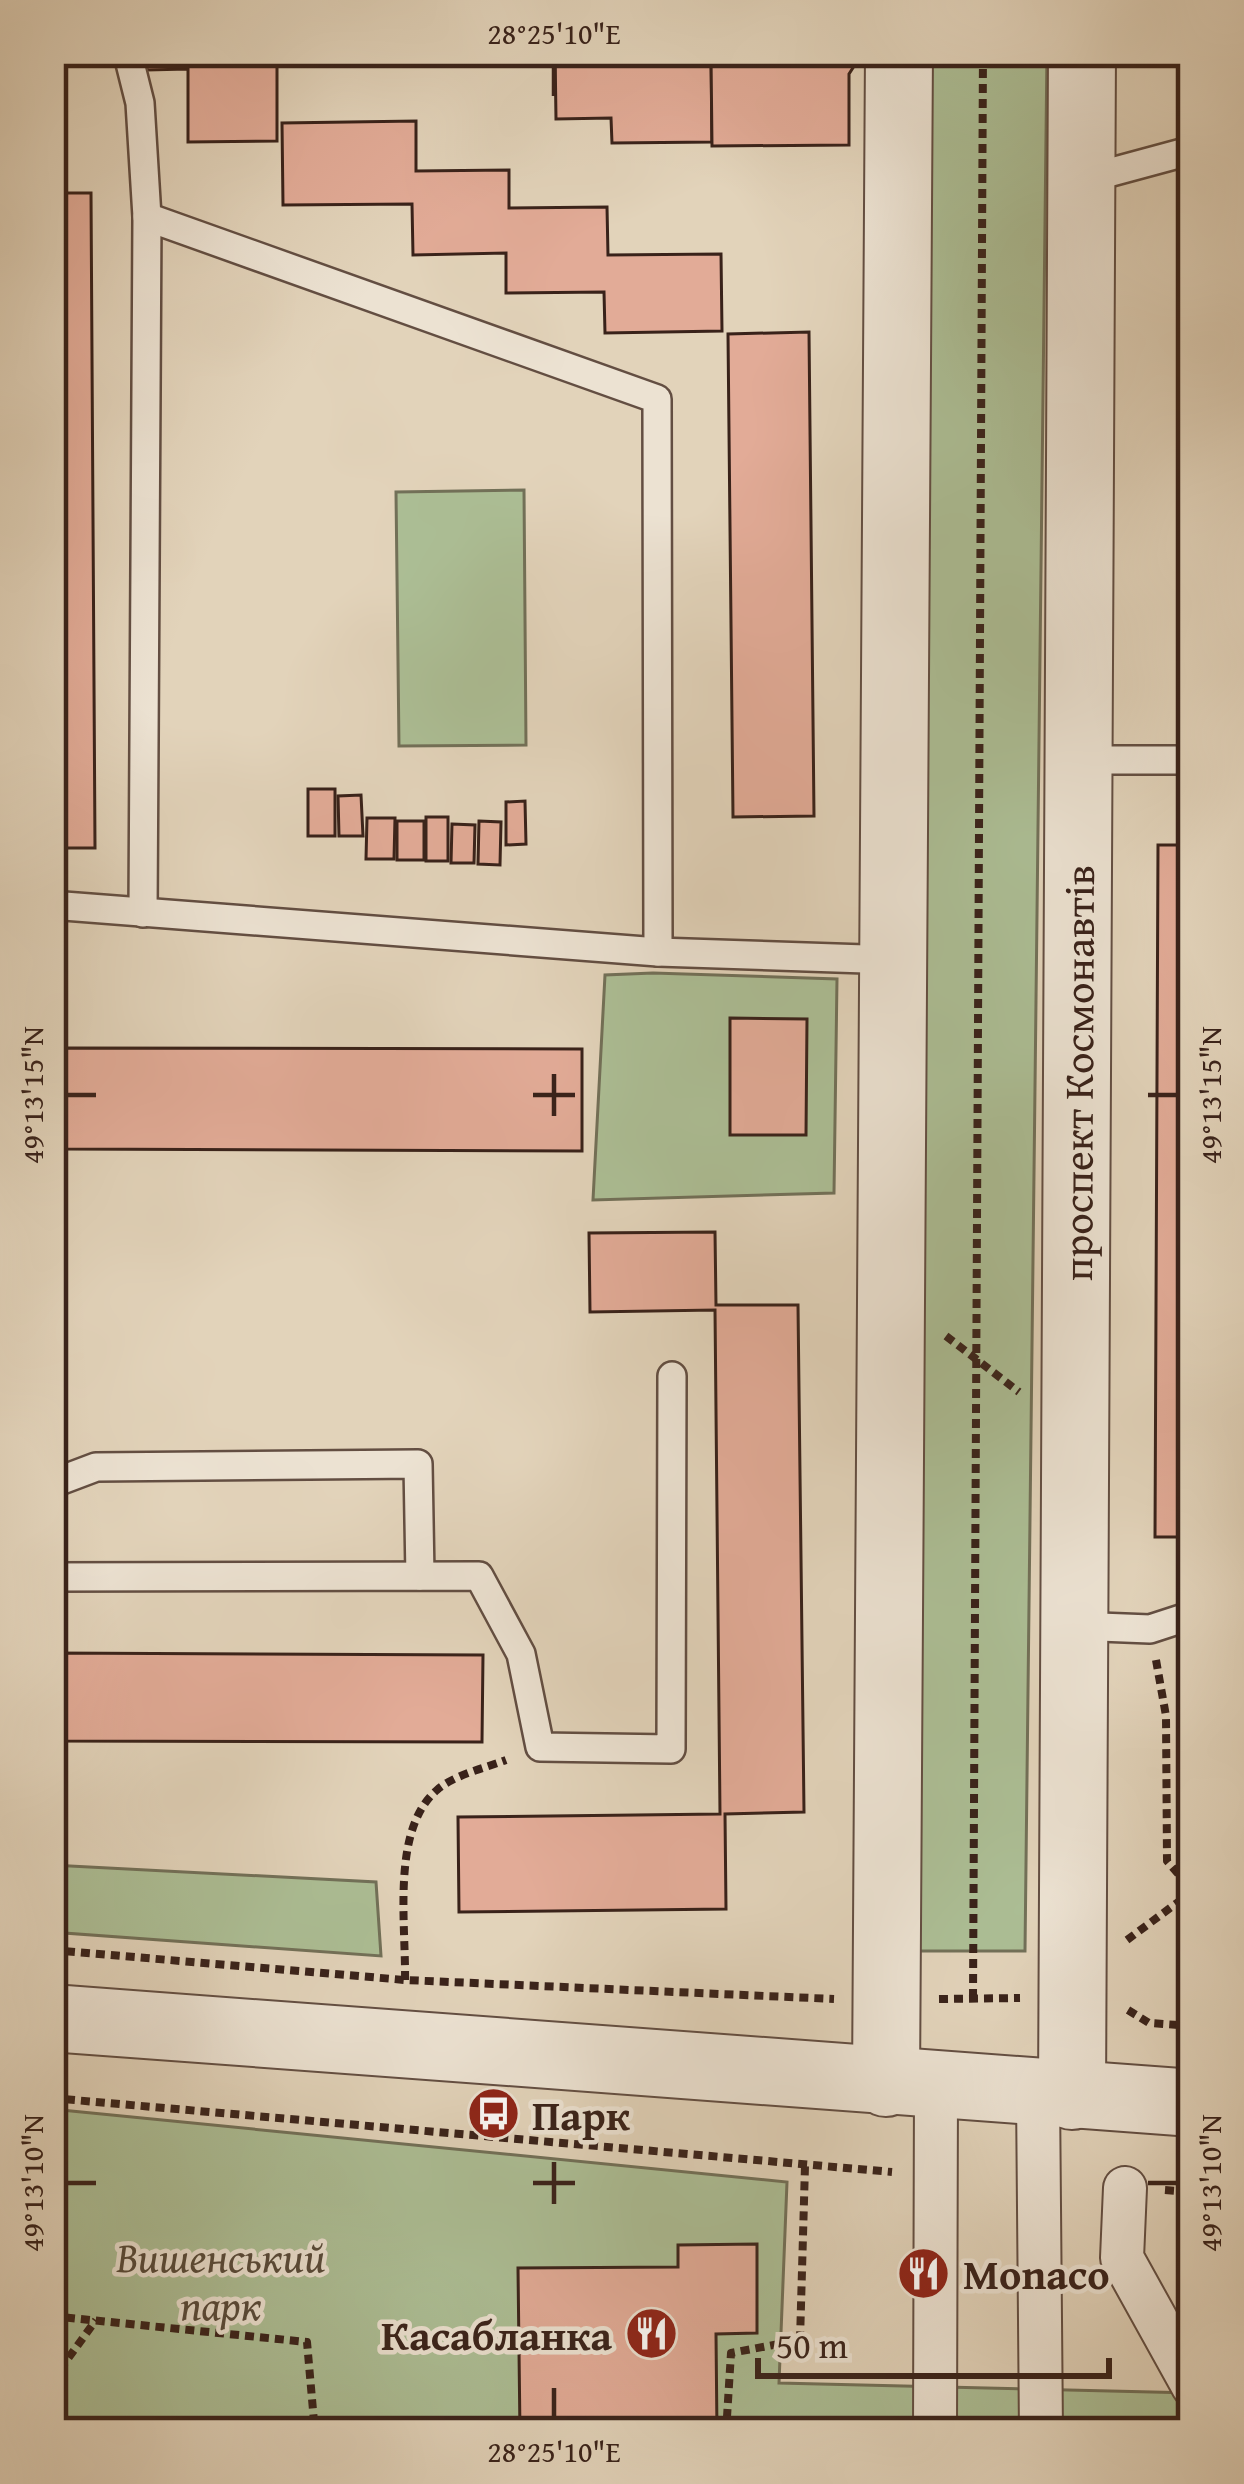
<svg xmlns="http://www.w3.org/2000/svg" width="1244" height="2484" font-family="'Gentium Book Plus',serif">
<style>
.green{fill:#acbe95;stroke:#727058;stroke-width:3}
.building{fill:#e2ab97;stroke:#39221a;stroke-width:3}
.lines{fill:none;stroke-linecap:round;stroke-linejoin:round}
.service-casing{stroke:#634e42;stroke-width:32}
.pedestrian-casing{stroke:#634e42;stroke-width:46}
.tertiary-casing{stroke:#634e42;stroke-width:70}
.path{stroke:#39221a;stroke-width:8;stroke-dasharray:9 6;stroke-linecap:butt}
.service{stroke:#ece2d2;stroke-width:27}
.pedestrian{stroke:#ece2d2;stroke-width:42}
.tertiary{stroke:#ece2d2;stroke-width:66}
.ticks{fill:none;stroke:#39221a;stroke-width:4.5}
.labels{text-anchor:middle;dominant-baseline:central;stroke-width:9;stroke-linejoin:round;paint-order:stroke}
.street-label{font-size:42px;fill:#39221a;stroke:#ece2d2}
.poi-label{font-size:42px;font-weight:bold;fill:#39221a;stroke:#ece2d2;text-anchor:start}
.park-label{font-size:42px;font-style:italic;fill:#564939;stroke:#ece2d2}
.neatline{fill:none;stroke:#39221a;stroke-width:4.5}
.ticks-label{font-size:30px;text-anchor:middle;fill:#39221a}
</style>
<rect width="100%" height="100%" fill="#e2d3ba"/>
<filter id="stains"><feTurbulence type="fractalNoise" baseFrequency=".00167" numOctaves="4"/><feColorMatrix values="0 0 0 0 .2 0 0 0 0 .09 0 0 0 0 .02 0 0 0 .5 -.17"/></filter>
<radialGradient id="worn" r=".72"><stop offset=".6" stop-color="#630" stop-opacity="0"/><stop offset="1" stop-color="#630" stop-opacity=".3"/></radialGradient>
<!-- green -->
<g class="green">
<polygon points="920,51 1047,51 1025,1951 908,1951"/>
<polygon points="524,490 526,745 399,746 396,492"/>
<polygon points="653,973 837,979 834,1193 593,1200 605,975"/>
<polygon points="51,1865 376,1882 381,1956 51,1932"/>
<polygon points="51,2109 787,2182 779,2383 1193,2393 1193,2433 51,2433"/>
</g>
<!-- building -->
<g class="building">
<polygon points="146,51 277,51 277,141 188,142 188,69 147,70"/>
<polygon points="555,51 711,51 712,142 612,143 611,118 556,119"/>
<polygon points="828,51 846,51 858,60 849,74 849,145 712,146 711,57 824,56"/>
<polygon points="416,121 416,171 509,170 509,208 607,207 608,255 721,254 722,331 605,333 604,292 506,293 506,253 413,255 412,204 283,205 282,123"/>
<polygon points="51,193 91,193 95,848 51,848"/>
<polygon points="809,332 814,816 733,817 728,334"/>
<rect x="308" y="789" width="27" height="47"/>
<polygon points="361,795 363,836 339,836 338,796"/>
<polygon points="525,801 526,844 506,845 506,802"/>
<rect x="426" y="817" width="22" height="44"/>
<polygon points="367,818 395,818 394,859 366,859"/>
<rect x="397" y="821" width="27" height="39"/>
<polygon points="479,821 501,822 500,865 478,864"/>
<polygon points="452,824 475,825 474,863 451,863"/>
<polygon points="1158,845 1193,845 1193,1537 1155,1537"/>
<polygon points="730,1018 807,1019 806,1135 730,1135"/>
<polygon points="65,1048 582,1049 582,1151 65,1149"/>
<polygon points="715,1232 716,1305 798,1305 804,1812 725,1814 726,1909 459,1912 458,1817 720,1814 715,1310 590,1312 589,1233"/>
<polygon points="51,1653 483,1655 482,1742 51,1741"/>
<polygon points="757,2244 757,2333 716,2334 717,2433 520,2433 518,2268 678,2267 678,2245"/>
</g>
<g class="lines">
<defs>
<g id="service">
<polyline points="127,51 140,103 147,217 143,913"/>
<polyline points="1082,180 1193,150"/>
<polyline points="147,217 657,399 658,952"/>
<polyline points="1081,760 1193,760"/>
<polyline points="51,905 658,952 895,960"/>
<polyline points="51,1484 96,1467 418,1464 420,1576"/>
<polyline points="51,1577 479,1576 521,1654 540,1747 671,1749 672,1376"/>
<polyline points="1074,1626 1150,1629 1193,1615"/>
</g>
<g id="pedestrian">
<polyline points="1038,2094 1041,2433"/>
<polyline points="1125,2188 1122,2258 1193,2386"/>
<polyline points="935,2433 936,2088"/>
</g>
<g id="tertiary">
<polyline points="51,2018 1193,2103"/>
<polyline points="886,2083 899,51"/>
<path id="s1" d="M 1072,2096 L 1082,51"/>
</g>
</defs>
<!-- service casing -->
<use href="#service" class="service-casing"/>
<!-- pedestrian casing -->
<use href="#pedestrian" class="pedestrian-casing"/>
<!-- tertiary casing -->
<use href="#tertiary" class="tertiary-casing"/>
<!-- path -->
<g class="path">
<polyline points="946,1336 1019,1392"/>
<polyline points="1156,1660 1166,1716 1167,1861 1193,1891"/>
<polyline points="1127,1940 1193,1891"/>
<polyline points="51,1950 405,1980 834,1999"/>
<path d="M 405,1980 C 406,1924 391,1829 437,1790 C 454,1775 485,1768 506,1760"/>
<polyline points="973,1998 983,51"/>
<polyline points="939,1999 1020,1998"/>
<polyline points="1128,2010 1149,2023 1193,2026"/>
<polyline points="51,2098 892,2172"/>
<polyline points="1165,2190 1193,2192"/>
<polyline points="51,2316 307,2342 315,2433"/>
<polyline points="51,2382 96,2320"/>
<polyline points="726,2433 731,2353 800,2340 805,2166"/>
</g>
<!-- service -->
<use href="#service" class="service"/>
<!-- pedestrian -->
<use href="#pedestrian" class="pedestrian"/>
<!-- tertiary -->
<use href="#tertiary" class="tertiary"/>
</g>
<!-- ticks -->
<path class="ticks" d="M 554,66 L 554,96M 554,1074 L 554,1116M 66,1095 L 96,1095M 533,1095 L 575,1095M 1148,1095 L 1178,1095M 554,2162 L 554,2204M 66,2183 L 96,2183M 533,2183 L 575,2183M 1148,2183 L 1178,2183M 554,2388 L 554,2418"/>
<!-- icons -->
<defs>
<symbol id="bus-disc" viewBox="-11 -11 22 22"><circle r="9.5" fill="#8f2418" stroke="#ece2d2"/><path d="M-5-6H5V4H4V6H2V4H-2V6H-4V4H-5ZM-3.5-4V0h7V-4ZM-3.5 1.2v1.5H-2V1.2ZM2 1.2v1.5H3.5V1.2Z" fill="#fff"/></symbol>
<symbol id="restaurant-disc" viewBox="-11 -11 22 22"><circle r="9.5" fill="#8f2418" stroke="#ece2d2"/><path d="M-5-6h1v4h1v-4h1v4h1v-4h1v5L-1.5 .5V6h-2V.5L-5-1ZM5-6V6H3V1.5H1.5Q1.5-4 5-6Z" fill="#fff"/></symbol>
</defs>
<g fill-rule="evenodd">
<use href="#bus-disc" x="464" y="2084" width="59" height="59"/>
<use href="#restaurant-disc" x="894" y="2244" width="59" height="59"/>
<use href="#restaurant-disc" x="622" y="2304" width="59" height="59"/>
</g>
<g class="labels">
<!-- street labels -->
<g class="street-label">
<text stroke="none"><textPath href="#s1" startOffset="1023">проспект Космонавтів</textPath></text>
</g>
<!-- poi labels -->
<g class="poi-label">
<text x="532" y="2114">Парк</text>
<text x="963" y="2273">Monaco</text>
<text x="612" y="2334" text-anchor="end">Касабланка</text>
</g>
<!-- park labels -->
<g class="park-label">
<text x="221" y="2256">Вишенський<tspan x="221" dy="48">парк</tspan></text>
</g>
</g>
<!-- margin -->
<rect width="1244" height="2484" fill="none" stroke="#e2d3ba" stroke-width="132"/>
<!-- scale -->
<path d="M758 2358v18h351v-18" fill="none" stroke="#39221a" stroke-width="6"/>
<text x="776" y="2358" font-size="36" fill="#39221a" stroke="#ece2d2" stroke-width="9" paint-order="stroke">50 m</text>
<rect x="66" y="66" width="1112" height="2352" class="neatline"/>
<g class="ticks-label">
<text x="554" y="44">28°25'10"E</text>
<text transform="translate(33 1095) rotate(-90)" y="10">49°13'15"N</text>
<text transform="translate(1211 1095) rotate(-90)" y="10">49°13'15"N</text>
<text transform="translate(33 2183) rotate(-90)" y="10">49°13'10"N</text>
<text transform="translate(1211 2183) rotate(-90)" y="10">49°13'10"N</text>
<text x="554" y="2462">28°25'10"E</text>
</g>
<rect width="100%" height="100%" filter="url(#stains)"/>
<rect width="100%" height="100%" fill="url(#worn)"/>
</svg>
